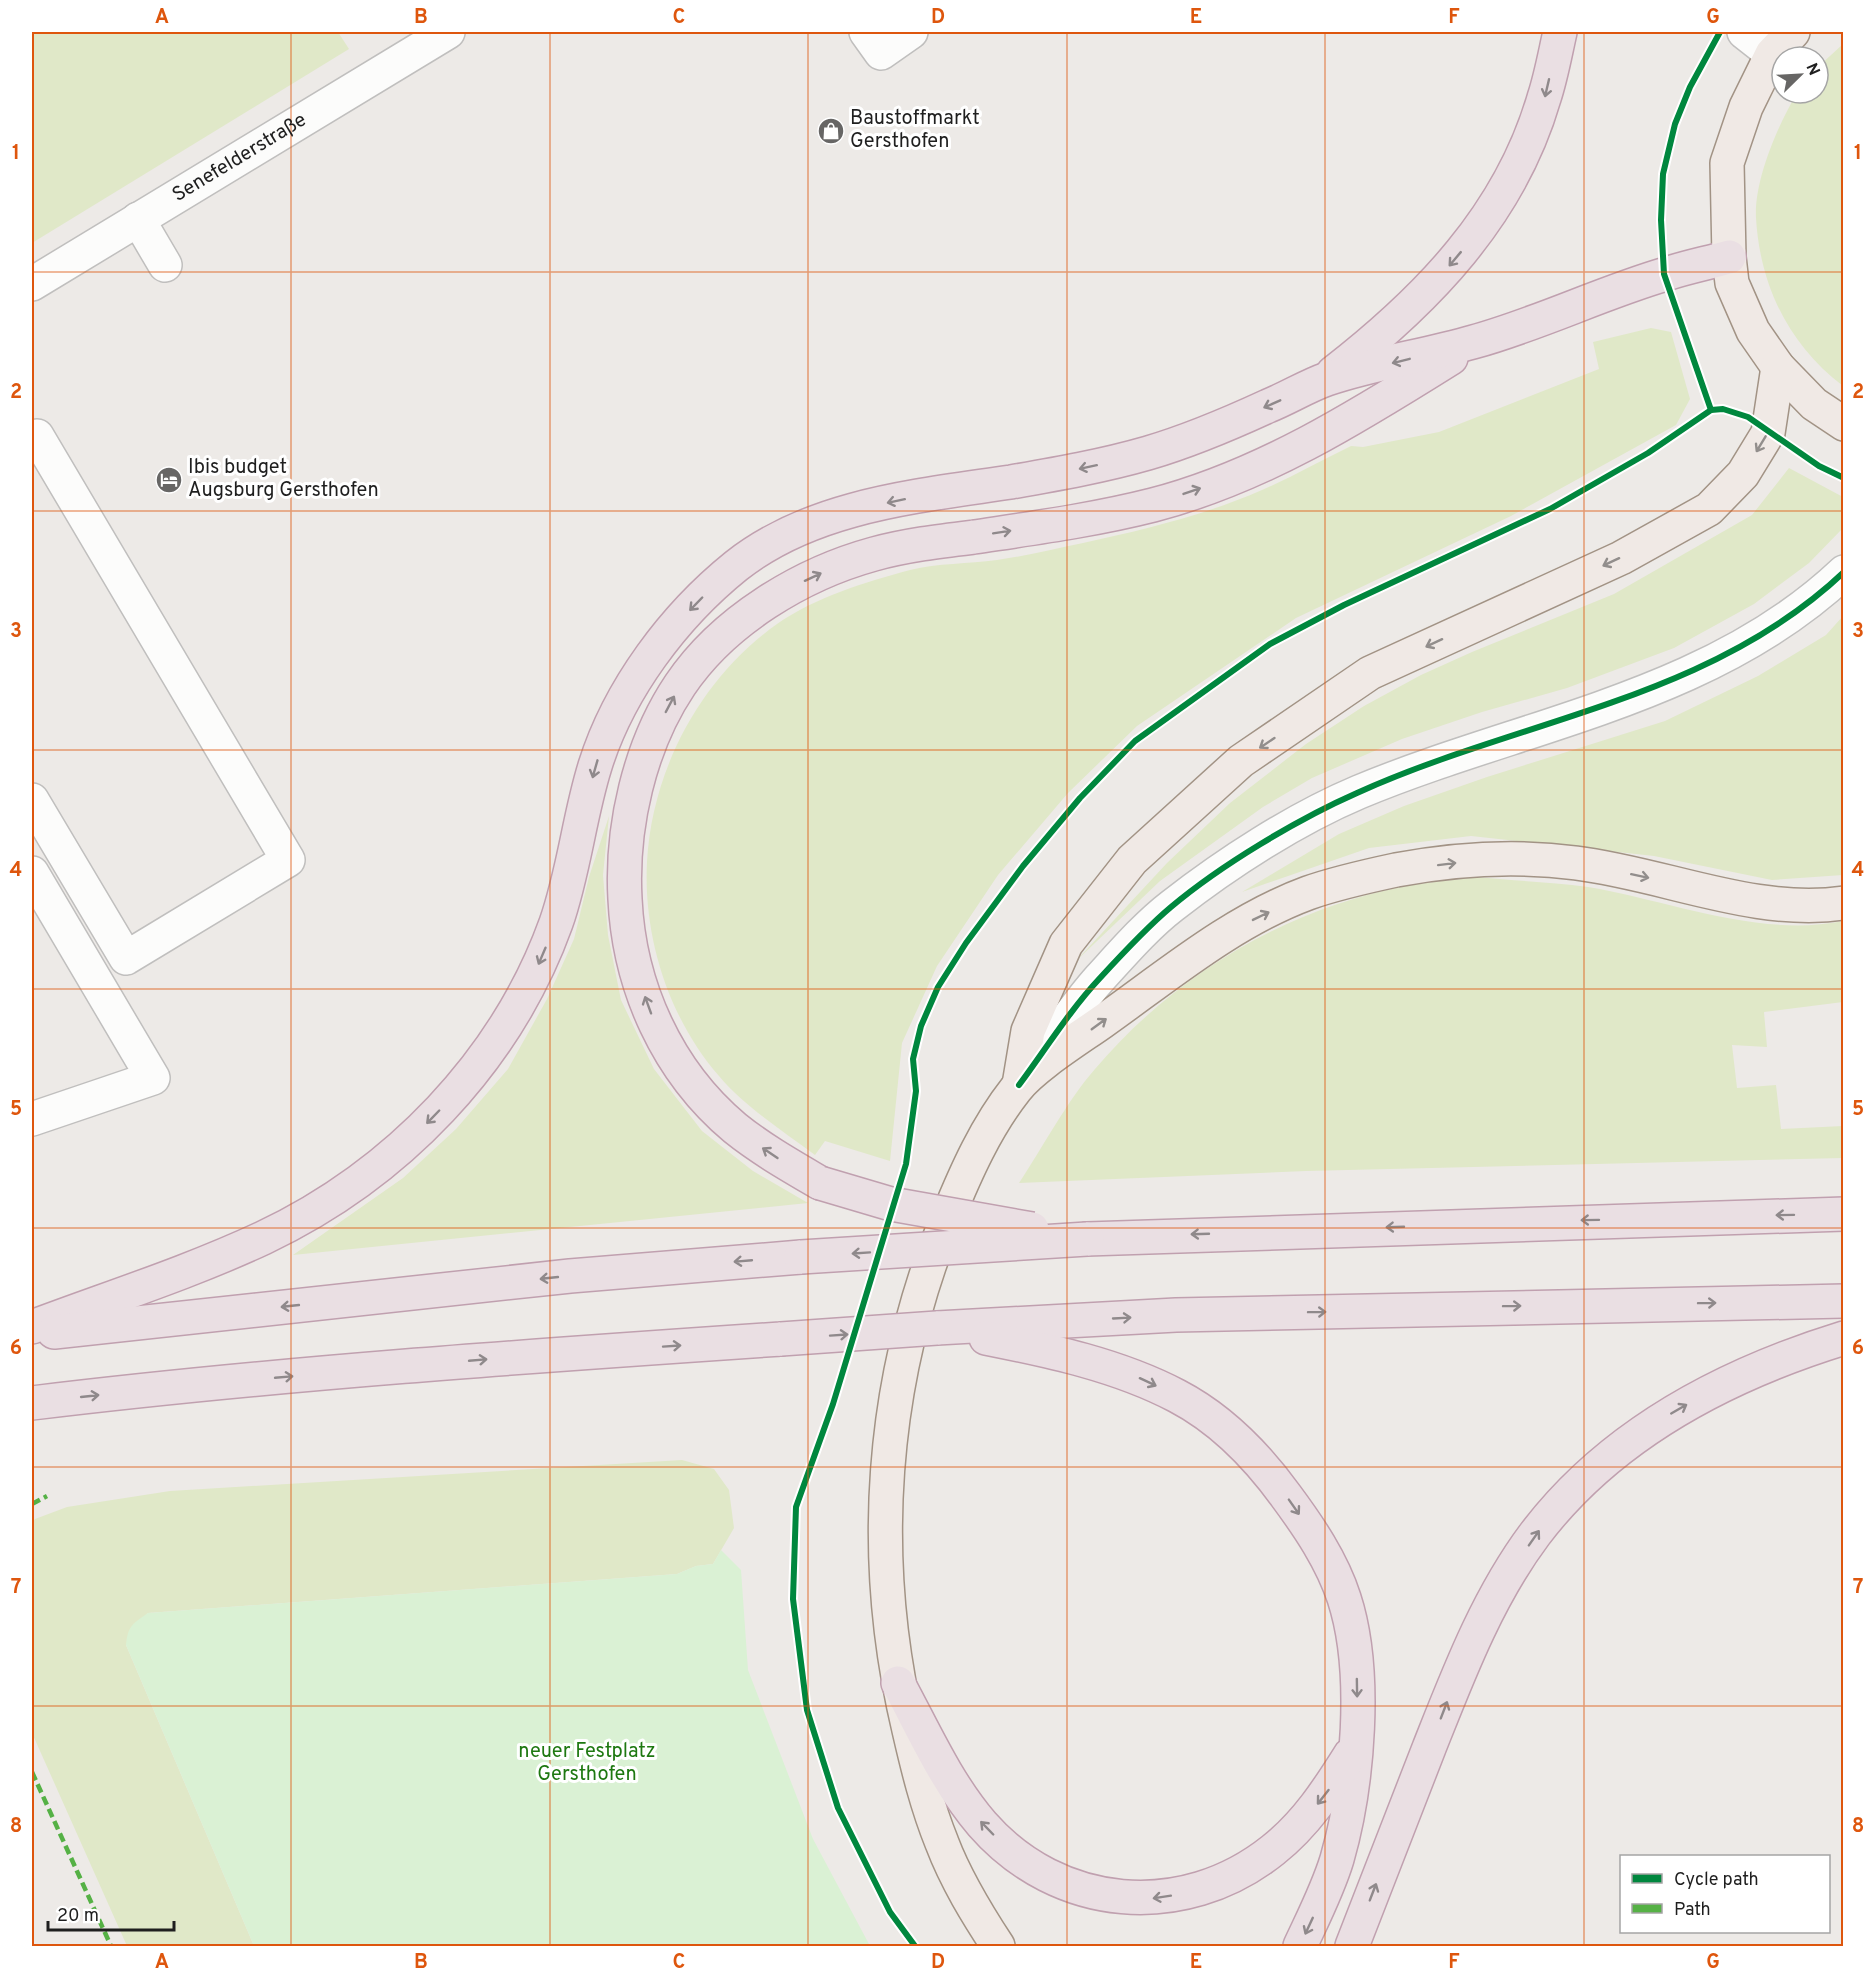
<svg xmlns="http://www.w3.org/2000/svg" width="1875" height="1978" font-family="Overpass,sans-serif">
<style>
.grass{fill:#e0e8c8}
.park{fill:#daf1d4}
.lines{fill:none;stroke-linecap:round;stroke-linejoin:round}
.minor-casing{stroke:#c0bfbe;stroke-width:36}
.major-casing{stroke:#a29385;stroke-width:36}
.highway-casing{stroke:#c0a0af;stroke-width:36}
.minor{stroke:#fcfcfb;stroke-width:33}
.major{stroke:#f0e9e5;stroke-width:33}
.highway{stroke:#eadfe3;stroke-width:33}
.highway-bridge-casing{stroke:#c0a0af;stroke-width:36;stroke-linecap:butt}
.highway-bridge{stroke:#eadfe3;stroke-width:33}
.quiet{stroke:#55b145;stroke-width:4.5;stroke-dasharray:9 4.5;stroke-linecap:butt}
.cycleway-casing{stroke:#fff;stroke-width:10}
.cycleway{stroke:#00873e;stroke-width:6}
.oneway{stroke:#8f898b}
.oneway2{stroke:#928e8c}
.grid{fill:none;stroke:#de560d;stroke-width:1.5;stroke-opacity:0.55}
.labels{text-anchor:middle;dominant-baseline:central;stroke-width:6;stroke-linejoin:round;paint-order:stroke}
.poi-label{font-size:20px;fill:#1f1f1f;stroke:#fff;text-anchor:start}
.street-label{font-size:20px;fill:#1f1f1f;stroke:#fff}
.park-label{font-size:20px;fill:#1e7811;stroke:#fff}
.neatline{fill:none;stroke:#de560d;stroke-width:2}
.grid-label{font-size:20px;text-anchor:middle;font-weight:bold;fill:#de560d}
</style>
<rect width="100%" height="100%" fill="#edeae7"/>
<!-- grass -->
<g class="grass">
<polygon points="32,32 338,32 349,49 32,243"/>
<path d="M 1843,44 L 1843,386 C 1789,345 1760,286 1756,218 C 1754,180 1778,125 1797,93 L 1818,93 L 1818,67 Z"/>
<path d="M 1651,328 L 1671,332 L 1690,399 L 1676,425 L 1511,516 L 1296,618 L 1137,726 L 1068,793 L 998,875 L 937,966 L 902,1043 L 890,1161 L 825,1141 L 815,1155 C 783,1131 745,1107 719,1076 C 669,1019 643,937 647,862 C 652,769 701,678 777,624 C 816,597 865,582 910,570 C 938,563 968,564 997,560 C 1025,556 1054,549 1083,543 C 1143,530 1205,515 1262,490 C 1292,477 1322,460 1351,446 L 1363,447 L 1439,432 L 1599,369 L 1593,342 Z"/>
<polygon points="1789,468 1843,497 1843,528 1809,563 1754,604 1674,648 1567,688 1482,712 1402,739 1312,778 1263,807 1160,881 1075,962 1167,863 1230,803 1306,744 1364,706 1421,675 1472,652 1614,594 1752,515"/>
<polygon points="1843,616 1843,875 1772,880 1654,856 1471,836 1369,848 1242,892 1339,834 1404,806 1487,777 1665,721 1758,676 1826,635"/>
<polygon points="609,816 603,875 608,935 621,1000 654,1069 702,1131 753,1171 808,1203 293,1255 403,1178 456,1129 508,1069 547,999 574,939 589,877"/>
<path d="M 1479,877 C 1515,881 1552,882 1588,887 C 1671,901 1759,938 1843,921 L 1843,1002 L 1764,1012 L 1767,1047 L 1732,1045 L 1737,1088 L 1776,1085 L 1781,1129 L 1843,1126 L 1843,1158 L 1306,1171 L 1019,1183 C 1043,1147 1067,1101 1095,1069 C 1173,977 1283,910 1402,887 C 1427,882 1453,880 1479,877 Z"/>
<polygon points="682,1460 714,1469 729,1490 734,1528 713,1564 696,1566 677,1574 148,1613 126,1645 254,1946 127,1946 32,1733 32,1523 35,1519 67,1507 170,1491"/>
</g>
<!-- park -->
<path class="park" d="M 721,1550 L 741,1570 L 748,1670 L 813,1839 L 870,1946 L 254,1946 L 126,1645 C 128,1626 132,1624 148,1613 L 677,1574 L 696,1566 L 713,1564 Z"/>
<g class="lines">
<defs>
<g id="minor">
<polyline points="866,32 881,53 911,32"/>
<polyline points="1744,32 1772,54"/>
<polyline points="138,219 165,265"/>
<path id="s1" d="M 32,284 L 448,32"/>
<polyline points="32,800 126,958 288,860 37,436"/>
<polyline points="32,873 153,1078 32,1119"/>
<path d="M 1032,1067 C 1054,1038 1075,1006 1100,978 C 1122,954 1146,926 1172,906 C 1227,863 1295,819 1359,792 C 1522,724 1711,698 1844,572"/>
</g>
<g id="major">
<polyline points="1793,32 1772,54 1746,107 1727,163 1729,257 1732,283 1753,331 1778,367 1814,404 1844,424"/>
<polyline points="1019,1085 1028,1031 1066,944 1132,860 1241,761 1370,673 1621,558 1709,509 1743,474 1768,433 1778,367"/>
<path d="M 998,1946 C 977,1914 956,1880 942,1843 C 927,1806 918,1769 909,1730 C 868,1558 880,1380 948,1216 C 966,1172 986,1127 1016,1089 C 1033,1067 1078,1039 1102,1022 C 1167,976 1232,921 1308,893 C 1336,883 1368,876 1396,870 C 1455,859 1517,855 1576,863 C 1665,874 1754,916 1844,903"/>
</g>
<g id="highway">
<path d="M 1333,373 C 1427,300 1510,215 1544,98 C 1551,77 1555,54 1560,32"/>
<path d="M 820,1183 C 791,1166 761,1149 735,1128 C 667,1071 629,986 625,899 C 621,828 639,746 680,685 C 723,621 801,574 874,554 C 907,545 941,541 974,537 C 1034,528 1094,520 1153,505 C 1261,477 1357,417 1451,358"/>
<polyline points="1087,1239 1844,1214"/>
<path d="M 32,1327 C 109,1298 188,1273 263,1238 C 396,1175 506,1062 556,923 C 574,872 579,817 595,766 C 619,689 674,616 736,566 C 813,505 918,496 1011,482 C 1057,474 1103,466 1148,453 C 1189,441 1229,424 1268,406 C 1288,398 1307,386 1327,379 C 1374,363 1425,356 1473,342 C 1539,324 1601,293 1666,274 C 1687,267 1708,263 1729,257"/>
<polyline points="937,1328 1176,1315 1844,1301"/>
<polyline points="54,1332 570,1276 801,1257"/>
<path d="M 986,1338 C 1051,1351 1118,1365 1177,1396 C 1221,1419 1257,1456 1286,1496 C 1309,1527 1332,1561 1344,1598 C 1368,1671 1358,1786 1337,1859 C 1328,1889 1313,1918 1300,1946"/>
<path d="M 32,1403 C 280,1373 531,1356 781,1339"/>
<path d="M 898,1683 C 924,1731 946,1782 982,1824 C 1058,1911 1183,1922 1273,1850 C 1306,1824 1328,1790 1350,1755"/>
<path d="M 1352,1946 C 1378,1880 1403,1814 1429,1748 C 1458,1675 1487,1598 1535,1534 C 1611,1434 1727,1374 1844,1338"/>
</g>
</defs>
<!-- minor casing -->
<use href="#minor" class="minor-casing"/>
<!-- major casing -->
<use href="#major" class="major-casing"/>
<!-- highway casing -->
<use href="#highway" class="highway-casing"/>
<!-- minor -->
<use href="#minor" class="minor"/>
<!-- major -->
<use href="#major" class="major"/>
<!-- highway -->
<use href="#highway" class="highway"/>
<defs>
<g id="highway-bridge">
<polyline points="820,1183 891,1204 1032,1229"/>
<polyline points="801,1257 1087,1239"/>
<polyline points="781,1339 937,1328"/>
</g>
</defs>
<!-- highway-bridge casing -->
<use href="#highway-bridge" class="highway-bridge-casing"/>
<!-- highway-bridge -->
<use href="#highway-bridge" class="highway-bridge"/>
<!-- quiet -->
<g class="quiet">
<polyline points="32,1504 47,1496"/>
<polyline points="32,1772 111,1946"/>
</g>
<defs>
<g id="cycleway">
<polyline points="1711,410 1664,274 1661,220 1663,174 1675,124 1690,87 1720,32"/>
<path d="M 1019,1085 C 1045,1050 1070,1010 1100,978 C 1122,954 1146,928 1171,907 C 1221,865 1298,819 1357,793 C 1520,719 1709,700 1844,572"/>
<polyline points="915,1946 890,1912 838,1808 807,1710 793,1599 796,1507 833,1404 906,1164 916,1091 913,1059 921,1026 938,987 966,943 1023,866 1080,798 1135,741 1270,644 1344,605 1550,509 1648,453 1711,410 1723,409 1748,417 1819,466 1844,478"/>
</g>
</defs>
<!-- cycleway casing -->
<use href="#cycleway" class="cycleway-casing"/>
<!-- cycleway -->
<use href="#cycleway" class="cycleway"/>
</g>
<!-- one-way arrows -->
<defs><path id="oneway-shaft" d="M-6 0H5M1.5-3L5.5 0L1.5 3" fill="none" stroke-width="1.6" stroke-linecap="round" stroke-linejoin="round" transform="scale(1.5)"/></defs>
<g class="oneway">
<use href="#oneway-shaft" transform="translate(1547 88) rotate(103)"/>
<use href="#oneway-shaft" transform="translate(1455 259) rotate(130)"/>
<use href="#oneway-shaft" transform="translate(1401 361) rotate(166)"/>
<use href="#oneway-shaft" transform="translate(1272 404) rotate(156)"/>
<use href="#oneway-shaft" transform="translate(1088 467) rotate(168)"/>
<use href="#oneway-shaft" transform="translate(1192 491) rotate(-19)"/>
<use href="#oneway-shaft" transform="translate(896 501) rotate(168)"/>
<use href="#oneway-shaft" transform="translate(1002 532) rotate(-9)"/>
<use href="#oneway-shaft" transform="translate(813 577) rotate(-25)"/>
<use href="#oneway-shaft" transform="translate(696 604) rotate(134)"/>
<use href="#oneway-shaft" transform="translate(670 704) rotate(-62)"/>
<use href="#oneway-shaft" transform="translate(595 769) rotate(106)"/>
<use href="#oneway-shaft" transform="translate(542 956) rotate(113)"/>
<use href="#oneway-shaft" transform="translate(648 1005) rotate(-110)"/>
<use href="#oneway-shaft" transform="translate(433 1117) rotate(134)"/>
<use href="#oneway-shaft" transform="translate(770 1153) rotate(-146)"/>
<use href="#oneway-shaft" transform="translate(1785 1215) rotate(179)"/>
<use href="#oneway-shaft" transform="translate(1590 1220) rotate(179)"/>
<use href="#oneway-shaft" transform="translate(1395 1227) rotate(178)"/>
<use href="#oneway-shaft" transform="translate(1200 1234) rotate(178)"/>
<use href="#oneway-shaft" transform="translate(861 1253) rotate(176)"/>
<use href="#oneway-shaft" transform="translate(743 1261) rotate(175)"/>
<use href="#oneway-shaft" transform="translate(549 1278) rotate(174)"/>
<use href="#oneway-shaft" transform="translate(1707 1303) rotate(-1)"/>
<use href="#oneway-shaft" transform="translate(290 1306) rotate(174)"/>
<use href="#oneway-shaft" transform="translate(1512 1306) rotate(-1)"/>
<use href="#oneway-shaft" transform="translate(1317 1312) rotate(-1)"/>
<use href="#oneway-shaft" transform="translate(1122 1318) rotate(-3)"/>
<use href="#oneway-shaft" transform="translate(839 1335) rotate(-4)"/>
<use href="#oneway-shaft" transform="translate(672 1346) rotate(-4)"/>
<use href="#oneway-shaft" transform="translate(478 1360) rotate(-5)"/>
<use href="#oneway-shaft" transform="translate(284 1377) rotate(-5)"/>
<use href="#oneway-shaft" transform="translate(1148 1382) rotate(25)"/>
<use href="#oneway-shaft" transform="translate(90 1396) rotate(-6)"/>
<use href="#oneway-shaft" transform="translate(1679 1409) rotate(-30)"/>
<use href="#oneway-shaft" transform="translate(1294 1507) rotate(55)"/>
<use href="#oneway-shaft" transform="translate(1534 1538) rotate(-55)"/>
<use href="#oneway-shaft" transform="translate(1357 1688) rotate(89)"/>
<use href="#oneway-shaft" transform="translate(1444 1710) rotate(-69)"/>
<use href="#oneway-shaft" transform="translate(1323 1797) rotate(128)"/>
<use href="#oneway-shaft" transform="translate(987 1828) rotate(-134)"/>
<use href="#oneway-shaft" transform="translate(1373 1892) rotate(-69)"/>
<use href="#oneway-shaft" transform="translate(1162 1897) rotate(171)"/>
<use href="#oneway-shaft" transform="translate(1309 1926) rotate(115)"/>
</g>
<g class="oneway2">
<use href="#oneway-shaft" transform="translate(1761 444) rotate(121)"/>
<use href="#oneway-shaft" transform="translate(1611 562) rotate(155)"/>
<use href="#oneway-shaft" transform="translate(1434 643) rotate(155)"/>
<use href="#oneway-shaft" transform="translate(1267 743) rotate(146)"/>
<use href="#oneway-shaft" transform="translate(1447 864) rotate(-7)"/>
<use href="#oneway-shaft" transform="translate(1640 876) rotate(12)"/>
<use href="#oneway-shaft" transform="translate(1261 916) rotate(-26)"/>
<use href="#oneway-shaft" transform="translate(1099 1024) rotate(-36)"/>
</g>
<!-- grid -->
<path class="grid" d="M 291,32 L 291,1946M 550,32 L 550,1946M 808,32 L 808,1946M 1067,32 L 1067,1946M 1325,32 L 1325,1946M 1584,32 L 1584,1946M 32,272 L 1844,272M 32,511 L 1844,511M 32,750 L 1844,750M 32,989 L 1844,989M 32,1228 L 1844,1228M 32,1467 L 1844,1467M 32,1706 L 1844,1706"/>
<!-- icons -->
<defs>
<symbol id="shop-disc" viewBox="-11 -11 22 22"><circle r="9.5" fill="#676665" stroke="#fff"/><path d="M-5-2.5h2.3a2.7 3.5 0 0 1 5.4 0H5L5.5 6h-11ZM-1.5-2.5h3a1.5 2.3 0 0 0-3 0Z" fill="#fff"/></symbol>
<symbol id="hotel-disc" viewBox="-11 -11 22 22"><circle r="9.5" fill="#676665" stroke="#fff"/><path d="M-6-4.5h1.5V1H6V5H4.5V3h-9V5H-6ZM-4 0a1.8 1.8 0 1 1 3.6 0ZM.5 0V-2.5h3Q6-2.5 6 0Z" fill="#fff"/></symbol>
</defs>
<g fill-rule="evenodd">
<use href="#shop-disc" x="816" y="116" width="30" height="30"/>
<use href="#hotel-disc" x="154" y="465" width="30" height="30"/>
</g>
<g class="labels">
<!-- poi labels -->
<g class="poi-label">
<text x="850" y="119">Baustoffmarkt<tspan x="850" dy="23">Gersthofen</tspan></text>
<text x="188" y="468">Ibis budget<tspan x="188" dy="23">Augsburg Gersthofen</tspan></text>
</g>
<!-- street labels -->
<g class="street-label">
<text stroke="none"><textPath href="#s1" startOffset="243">Senefelderstraße</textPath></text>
</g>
<!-- park labels -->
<g class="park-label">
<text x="587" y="1752">neuer Festplatz<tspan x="587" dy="23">Gersthofen</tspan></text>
</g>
</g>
<!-- border -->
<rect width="1875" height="1978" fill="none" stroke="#ffffff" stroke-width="66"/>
<!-- legend -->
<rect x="1620" y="1855" width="210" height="78" fill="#ffffff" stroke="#a5a5a5" stroke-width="1.5"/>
<rect x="1632" y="1874" width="30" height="9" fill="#00873e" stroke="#a5a5a5" stroke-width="1.5"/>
<text x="1674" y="1885" font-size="18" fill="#1f1f1f">Cycle path</text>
<rect x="1632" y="1904" width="30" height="9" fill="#55b145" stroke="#a5a5a5" stroke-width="1.5"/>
<text x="1674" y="1915" font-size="18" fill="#1f1f1f">Path</text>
<!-- north arrow -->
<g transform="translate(1800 75) rotate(66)"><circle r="28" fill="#ffffff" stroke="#a5a5a5" stroke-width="1.5"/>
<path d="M0-4.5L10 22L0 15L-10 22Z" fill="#676665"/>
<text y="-9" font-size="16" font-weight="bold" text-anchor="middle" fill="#1f1f1f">N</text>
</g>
<!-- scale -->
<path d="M48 1921v9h126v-9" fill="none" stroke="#1f1f1f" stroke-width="3"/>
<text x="57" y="1921" font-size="18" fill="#1f1f1f" stroke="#ffffff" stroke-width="4.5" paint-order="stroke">20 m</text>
<rect x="33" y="33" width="1809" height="1912" class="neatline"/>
<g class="grid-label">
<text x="162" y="23">A</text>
<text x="421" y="23">B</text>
<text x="679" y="23">C</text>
<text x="938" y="23">D</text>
<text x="1196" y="23">E</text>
<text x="1454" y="23">F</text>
<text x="1713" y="23">G</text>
<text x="16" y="159">1</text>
<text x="1858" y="159">1</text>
<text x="16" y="398">2</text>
<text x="1858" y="398">2</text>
<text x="16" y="637">3</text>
<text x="1858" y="637">3</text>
<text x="16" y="876">4</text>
<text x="1858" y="876">4</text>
<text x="16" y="1115">5</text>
<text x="1858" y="1115">5</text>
<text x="16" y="1354">6</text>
<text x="1858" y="1354">6</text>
<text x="16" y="1593">7</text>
<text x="1858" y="1593">7</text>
<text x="16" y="1832">8</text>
<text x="1858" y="1832">8</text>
<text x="162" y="1968">A</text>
<text x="421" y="1968">B</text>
<text x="679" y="1968">C</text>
<text x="938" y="1968">D</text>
<text x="1196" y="1968">E</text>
<text x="1454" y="1968">F</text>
<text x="1713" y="1968">G</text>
</g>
</svg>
